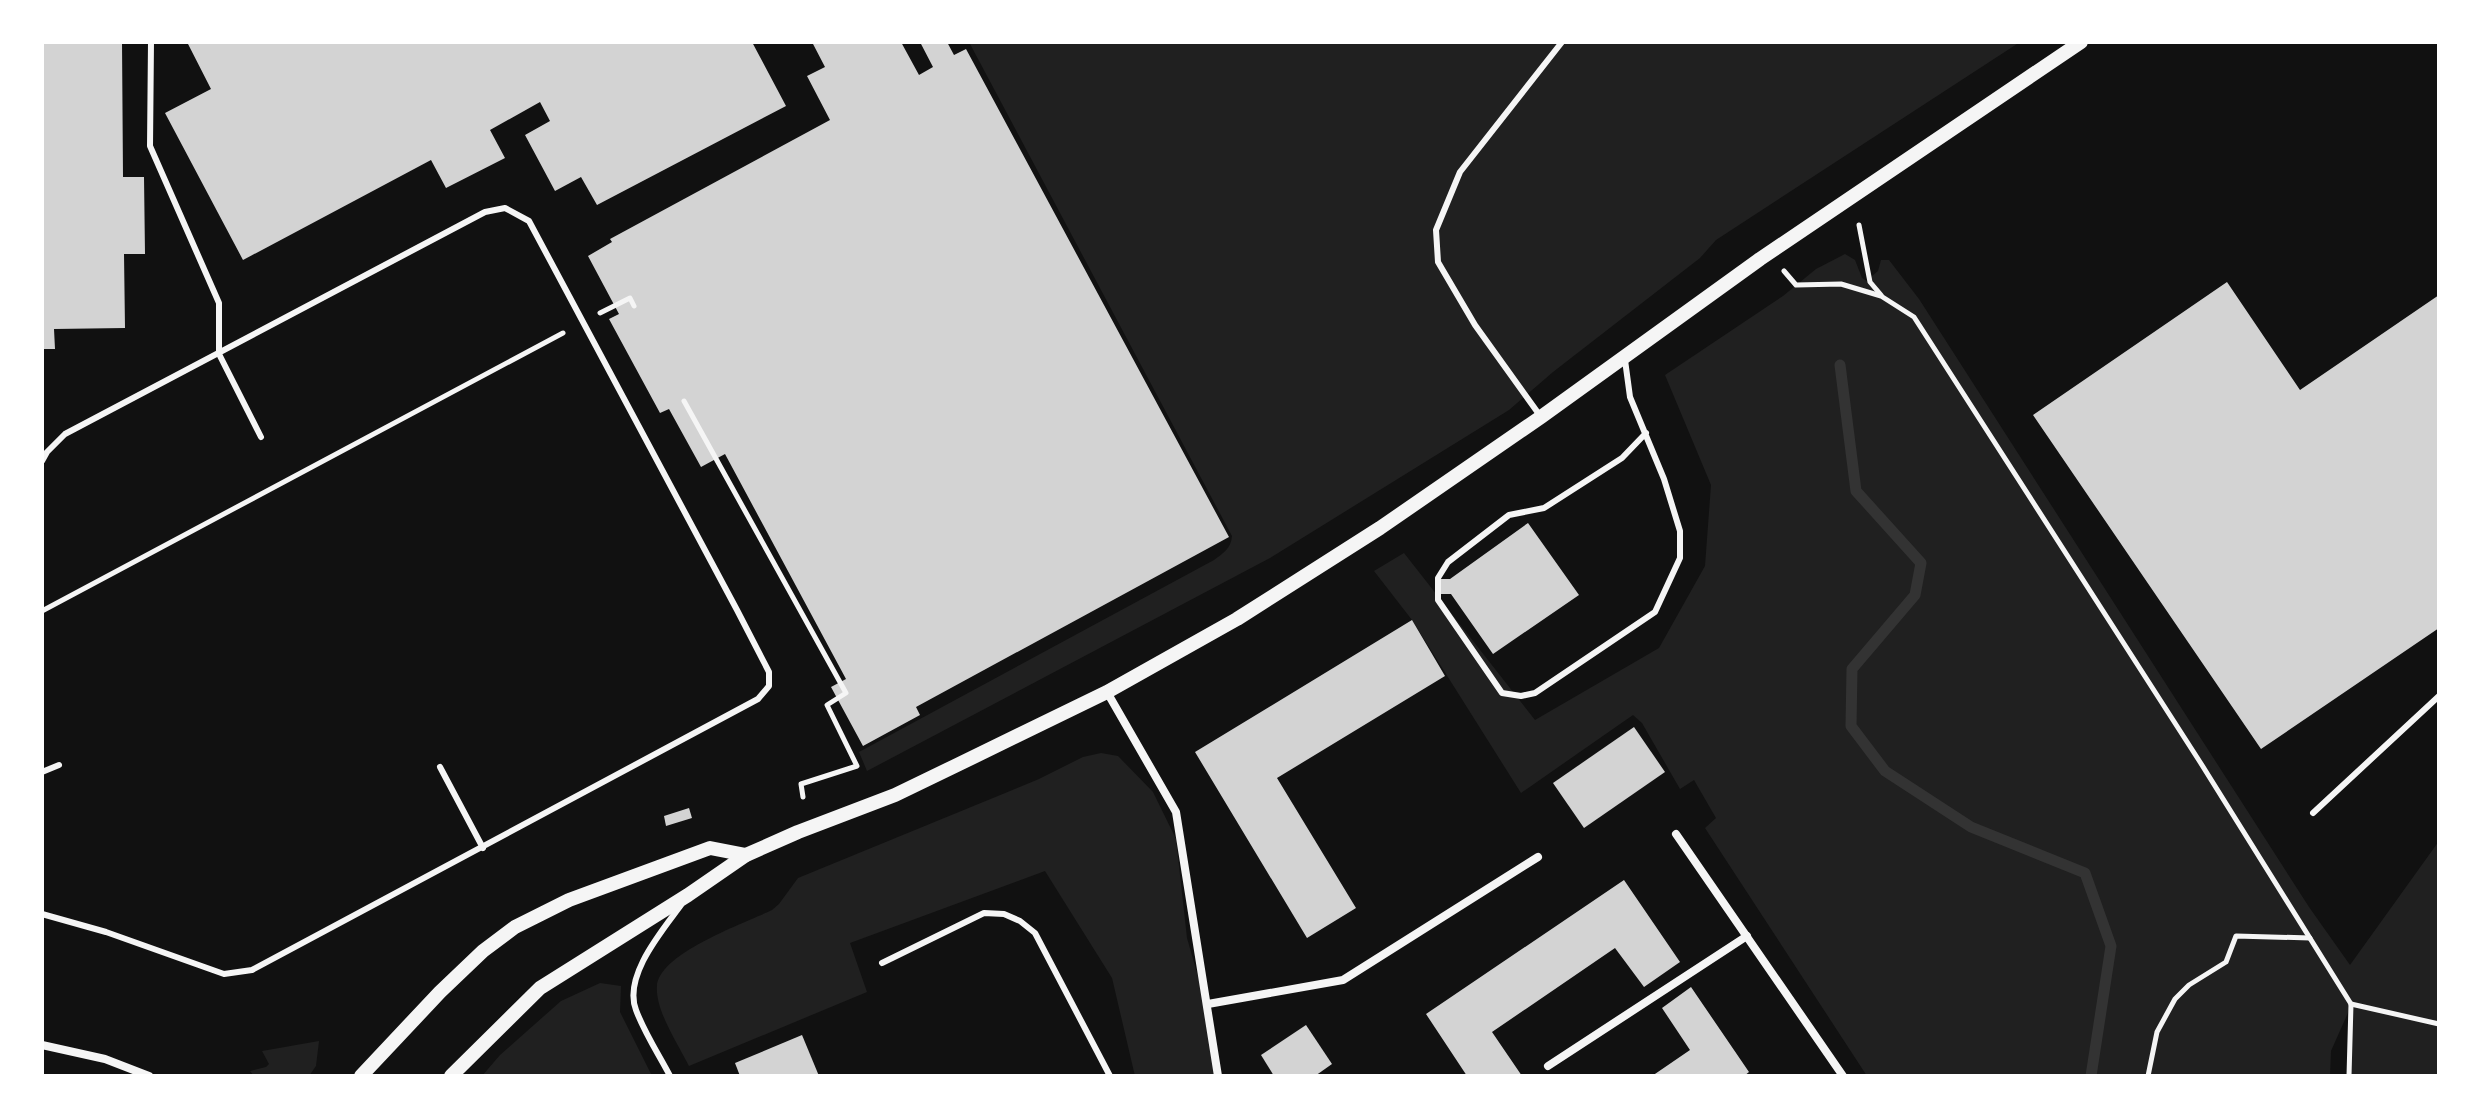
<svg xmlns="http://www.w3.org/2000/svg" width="2481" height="1118" font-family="Rubik,sans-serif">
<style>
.green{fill:#202020}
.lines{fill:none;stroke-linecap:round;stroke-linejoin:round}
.stream{stroke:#333;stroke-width:11}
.building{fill:#d3d3d3}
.path{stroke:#f5f5f5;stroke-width:5}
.service{stroke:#f5f5f5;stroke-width:6}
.minor{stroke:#f5f5f5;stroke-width:8}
.tertiary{stroke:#f5f5f5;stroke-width:14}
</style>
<rect width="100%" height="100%" fill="#111"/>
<!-- green -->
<g class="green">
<path d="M 969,42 L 2020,42 L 1716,240 L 1700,258 L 1553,372 L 1509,410 L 1270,558 L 867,771 L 859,752 L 1214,560 C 1223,553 1231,549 1232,536 Z"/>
<polygon points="1845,254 1855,260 1862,278 1870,283 1872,276 1878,271 1881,260 1889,260 1919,299 2309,907 2350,965 2439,841 2439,1076 2349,1076 2351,1006 2331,1051 2330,1076 1867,1076 1705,828 1716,818 1694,780 1680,789 1642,723 1633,715 1521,793 1412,620 1374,571 1404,553 1535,720 1659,648 1705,566 1711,485 1665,375 1783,296 1816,269"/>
<path d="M 1101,753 L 1118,756 L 1153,792 L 1176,839 L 1187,938 L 1201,987 L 1221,1076 L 1135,1076 L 1112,978 L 1045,871 L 850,943 L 867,992 L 689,1066 C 678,1044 655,1010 657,986 C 659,953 745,923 772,910 L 779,904 L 798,878 L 1039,779 L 1083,757 Z"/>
<polygon points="600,983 621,986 620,1012 652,1076 482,1076 500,1055 561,1001"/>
<polygon points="319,1041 316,1066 309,1076 254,1076 250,1071 266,1067 269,1064 262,1051"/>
</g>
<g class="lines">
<!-- stream -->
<polyline class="stream" points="1840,365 1856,491 1921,563 1915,595 1852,669 1851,726 1885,771 1971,827 2085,873 2111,946 2091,1076"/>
</g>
<!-- building -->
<g class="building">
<polygon points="42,42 122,42 123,177 144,177 145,254 124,254 125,328 54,329 55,349 42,349"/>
<polygon points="187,42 752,42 786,106 597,205 581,177 555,191 525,135 550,121 540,102 490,130 505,158 446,188 431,160 243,260 165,113 211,89"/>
<polygon points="812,42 901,42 919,75 933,67 920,42 947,42 954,55 966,49 1229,537 916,707 920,715 863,746 831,687 846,679 725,454 701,467 669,409 660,413 609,319 619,314 588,256 612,242 610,239 830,120 807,76 825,67"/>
<polygon points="2227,282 2300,390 2439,295 2439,628 2261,749 2033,415"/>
<polygon points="1528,523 1579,595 1493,654 1451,594 1439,594 1439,579 1450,579"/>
<polygon points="1412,620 1445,676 1277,778 1356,908 1307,938 1195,752"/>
<polygon points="1634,727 1665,772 1584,828 1553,783"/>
<polygon points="689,808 692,818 666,826 664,816"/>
<polygon points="1624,880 1680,962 1644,987 1615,948 1492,1032 1522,1076 1467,1076 1426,1014"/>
<polygon points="1691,987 1749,1072 1744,1076 1652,1076 1690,1050 1662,1008"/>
<polygon points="1306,1025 1332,1064 1315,1076 1274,1076 1261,1055"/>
<polygon points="802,1035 819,1076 740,1076 735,1063"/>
</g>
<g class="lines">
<!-- path -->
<g class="path">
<polyline points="1859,225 1870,282 1881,295"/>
<polyline points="1784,271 1796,285 1841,284 1881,296 1914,317 2200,762 2351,1004 2349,1076"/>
<polyline points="600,313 630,298 634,306"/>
<polyline points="684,401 846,693 827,705 857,766 801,784 803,797"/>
<polyline points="42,611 563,333"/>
<polyline points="2351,1004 2439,1024"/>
<polyline points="2148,1076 2157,1032 2175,999 2189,985 2226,962 2236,936 2310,938"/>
</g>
<!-- service -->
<g class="service">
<polyline points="151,42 150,146 219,303 219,354 261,437"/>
<polyline points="1625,360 1630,397 1664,479 1680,531 1680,558 1655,612 1535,693 1521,696 1502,693 1438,600 1438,578 1448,562 1509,515 1544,508 1622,458 1646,433"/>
<polyline points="1541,417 1475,325 1438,262 1436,230 1460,172 1562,42"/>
<polyline points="42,461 47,452 65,434 485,212 505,208 529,221 737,610 769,672 769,686 758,699 252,970 224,974 106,932 42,914"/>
<polyline points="440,767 483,848"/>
<polyline points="42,772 59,765"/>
<polyline points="2313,813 2439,696"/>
<polyline points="882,963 984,913 1004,914 1020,921 1035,933 1110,1076"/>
<path d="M 670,1076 C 659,1055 644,1032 636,1010 C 623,976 662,931 681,905"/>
</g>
<!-- minor -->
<g class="minor">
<polyline points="1107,692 1176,812 1218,1076"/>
<polyline points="1676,834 1843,1076"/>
<polyline points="1208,1004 1343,980 1538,857"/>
<polyline points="42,1045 105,1059 149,1076"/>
<polyline points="1548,1066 1747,936"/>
</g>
<!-- tertiary -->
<g class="tertiary">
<polyline points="361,1076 440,992 483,951 515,927 569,900 710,848 746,855"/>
<polyline points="451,1076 540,988 688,895 746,855 798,832 895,795 955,766 1107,692 1237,619 1380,528 1541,417 1760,259 2081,42"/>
</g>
</g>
<!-- border -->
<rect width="2481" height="1118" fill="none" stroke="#ffffff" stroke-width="88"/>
</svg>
